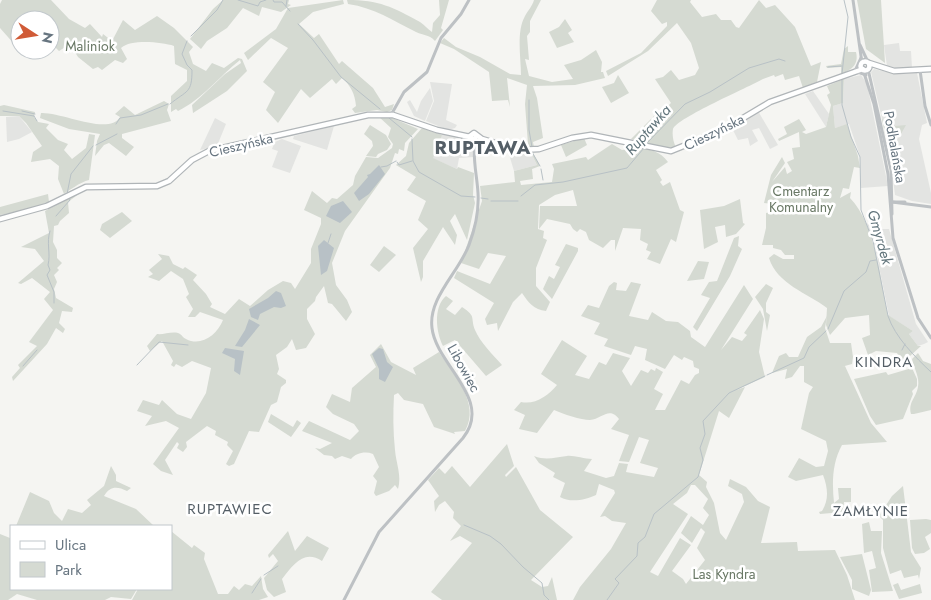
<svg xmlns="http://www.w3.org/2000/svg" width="931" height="600" font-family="Jost,sans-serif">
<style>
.built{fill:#e3e4e2}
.green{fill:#d5dad2;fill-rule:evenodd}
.water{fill:#b8c1c6}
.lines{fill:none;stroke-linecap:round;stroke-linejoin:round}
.stream{stroke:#b8c1c6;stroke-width:1}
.major-casing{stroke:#b0b5b8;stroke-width:7}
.minor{stroke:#bdc1c4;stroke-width:3}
.major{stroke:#fff;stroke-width:4.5}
.labels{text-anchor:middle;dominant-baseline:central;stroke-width:5;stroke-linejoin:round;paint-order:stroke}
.park-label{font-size:14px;fill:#697865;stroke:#fff}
.street-label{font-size:14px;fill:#677580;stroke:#fff}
.water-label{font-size:15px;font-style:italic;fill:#63767d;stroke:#fff}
.neighbourhood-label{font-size:15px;letter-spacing:1px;fill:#545e66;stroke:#fff}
.district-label{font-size:19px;font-weight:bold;letter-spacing:1px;fill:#545e66;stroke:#fff}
</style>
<rect width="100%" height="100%" fill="#f5f5f2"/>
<!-- built -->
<g class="built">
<polygon points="899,43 900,51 911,51 912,68 894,69 887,66 884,45"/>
<polygon points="874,69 896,74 917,73 927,123 922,125 919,139 931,193 931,204 912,201 895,195 889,148 871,72"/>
<polygon points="861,75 867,84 888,186 861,188 860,156 849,124 835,128 833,106 843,103 844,79"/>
<polygon points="430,82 452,84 446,120 457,125 455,128 448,130 426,121 434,101"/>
<polygon points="430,88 433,101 425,121 414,116 407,102 410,100 417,112 421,101"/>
<polygon points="813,91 829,114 826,127 805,94"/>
<polygon points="758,111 778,145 770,149 759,128 752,130 758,141 750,146 748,138 738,140 732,128"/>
<polygon points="19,116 32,132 19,139 7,142 6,117"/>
<polygon points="215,118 226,124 217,146 200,150"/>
<polygon points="334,126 327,150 293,139 294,136"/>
<polygon points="442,134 467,138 472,142 473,157 459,158 457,169 432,158"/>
<polygon points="282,139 301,146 290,173 272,167 278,151 272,149 275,142"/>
<polygon points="508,151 531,153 537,165 514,171"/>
<polygon points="866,223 881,229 889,229 916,324 928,342 924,344 918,346 909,334 913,331 889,316 874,242"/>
</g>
<!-- green -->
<g class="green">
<path d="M 2,0 L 51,0 L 69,19 L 85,28 L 90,24 L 102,37 L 103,34 L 112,41 L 123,20 L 135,30 L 157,16 L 174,28 L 193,47 L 189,52 L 193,64 L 206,71 L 212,63 L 224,68 L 238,58 L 242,59 L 247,71 L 227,91 L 193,113 L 192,105 L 225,74 L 241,63 L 240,60 C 219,77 201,100 178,111 L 176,109 L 171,112 L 171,96 L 187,81 L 187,70 L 175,64 L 174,46 C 161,42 131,39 121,48 L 127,59 L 123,63 L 115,60 L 102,70 L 98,67 L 93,69 L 78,57 L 70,44 L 59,51 L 50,42 L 50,20 L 20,20 L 20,50 L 27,50 L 23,54 L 0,28 L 0,4 Z"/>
<polygon points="223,0 289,0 288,4 291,5 281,12 262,7 259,16 243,8 227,28 207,41 201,49 190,39 213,9"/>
<path d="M 343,0 L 344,4 L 313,12 L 299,24 L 314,38 L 319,34 L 339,64 L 342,61 L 373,88 L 385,107 L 394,104 L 392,110 L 387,112 L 377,110 L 355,113 L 352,109 L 356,106 C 355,94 351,86 342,78 L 336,84 L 332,79 L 310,98 L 301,89 L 278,123 L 266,110 L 275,92 L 263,82 L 288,48 L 271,38 L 248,60 L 244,53 L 276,29 L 288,8 Z"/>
<path d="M 347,0 C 379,0 393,7 420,22 C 425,25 427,29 432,32 L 433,23 L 440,15 L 439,0 L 449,0 L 441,28 L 443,30 L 435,41 C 429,34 424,36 416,32 C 392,20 375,8 348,4 Z"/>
<path d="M 534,0 L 541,0 L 530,21 L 530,32 L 527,36 L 529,60 L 525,59 L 529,76 L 552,82 L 573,79 L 564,65 L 581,60 L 596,50 L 602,62 L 601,72 L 603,72 L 605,78 L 575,85 L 533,86 L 537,98 L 543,138 L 533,142 L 534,147 L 517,146 L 528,144 L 525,104 L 527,85 L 507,78 L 510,107 L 508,100 L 492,101 L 489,72 L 454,49 L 440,43 L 444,38 L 456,47 L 480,57 L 510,74 L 521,75 C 521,58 516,32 525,16 C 528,10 532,7 534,0 Z"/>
<path d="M 657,0 L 691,0 L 690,2 L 702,17 L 716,14 L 721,20 L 731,20 L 736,27 L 739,28 L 759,0 L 766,8 L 775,5 L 795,27 L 811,66 L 821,62 L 817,82 L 803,88 L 799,76 L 785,80 L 783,74 L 775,77 L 774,75 L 763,79 C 749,87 677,118 673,129 C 672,134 673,142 676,147 L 663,148 L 631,139 L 656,114 L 658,115 L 671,103 L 655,79 L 663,77 L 671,70 L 679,80 L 695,75 L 699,68 L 691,43 L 677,23 L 648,51 L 608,76 L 606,71 L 641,53 L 667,26 L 667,22 L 662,24 L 651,11 Z"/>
<polygon points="857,0 881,0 885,63 866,49"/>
<polygon points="565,19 572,30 568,33 574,42 557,48 549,32 559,27"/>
<path d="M 848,46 L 848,52 L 856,52 C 859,64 852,70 841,74 L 841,67 L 827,68 L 826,66 L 841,64 L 844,49 Z"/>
<polygon points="618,75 629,93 611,103 602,87 614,83"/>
<path d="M 844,79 L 843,103 L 833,106 L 835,128 L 847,124 L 858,156 L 860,168 L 854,167 L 849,189 L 843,188 L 840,198 L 851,192 L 850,198 C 876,225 880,280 888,315 L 913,331 L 909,334 L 918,346 L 921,346 L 910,356 L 909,364 L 900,359 L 897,353 L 876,351 L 868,355 L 862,338 L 870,335 L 869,315 L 845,318 L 830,335 L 826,325 L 827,308 C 807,293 777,284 769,258 L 774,254 L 783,259 L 794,259 L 794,255 L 785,255 L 781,250 L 773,248 L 773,245 L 762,245 L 766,228 L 766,213 L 774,211 L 773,204 L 764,203 L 771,175 L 782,157 L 785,163 L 772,182 L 785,167 L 787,174 L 792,171 L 787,162 L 794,159 L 792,148 L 800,147 L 799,132 L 779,141 L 778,139 L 787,134 L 784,127 L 799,119 L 806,130 L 802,132 L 806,134 L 826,127 L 831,105 L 827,95 L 830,93 L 827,86 Z"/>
<path d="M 164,101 L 169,104 L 167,110 L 171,121 L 122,134 L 122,138 L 134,147 L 126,156 L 109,143 L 104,145 L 95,156 L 97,141 L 100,134 L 69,129 L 40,118 L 41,113 C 62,112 109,136 120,117 L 115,114 L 124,106 L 135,115 Z"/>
<path d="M 4,105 L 35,112 L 34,117 L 38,122 L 49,124 L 46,128 L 58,140 L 68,144 L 64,150 L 72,159 L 86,148 L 89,134 L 95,135 L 89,180 C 80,182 69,191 60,196 L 64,194 L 58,179 L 59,166 L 50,159 L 31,162 L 33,152 L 42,146 L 26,123 L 19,116 L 0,116 L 0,106 Z"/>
<path d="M 378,116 L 390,117 L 418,129 L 405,143 L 404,151 L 399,149 L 398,154 L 395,153 L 390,168 L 345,231 L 332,263 L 336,285 L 347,300 L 352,312 L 346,321 L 332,304 L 328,303 L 324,286 L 316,297 L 315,301 L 307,309 L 307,319 L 315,334 L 306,348 L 296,350 L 292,339 L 287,347 L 276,355 L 279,369 L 277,374 L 286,380 L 286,383 L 281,387 L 277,402 L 271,405 L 259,432 L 249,431 L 234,464 L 229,466 L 226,464 L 233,451 L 227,445 L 228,442 L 215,435 L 216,431 L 207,426 L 186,442 L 187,447 L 183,452 L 177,448 L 179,444 L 177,442 L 165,460 L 173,475 L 161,471 L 153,464 L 179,428 L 166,421 L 145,426 L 152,416 L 137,411 L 143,400 L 159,405 L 162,400 L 177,414 L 191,419 L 206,393 L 211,368 L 192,361 L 182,367 L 176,364 L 174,367 L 171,365 L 173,361 L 162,341 L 150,351 L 147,346 L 157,334 C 164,335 174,330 180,334 C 183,336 183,338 186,339 C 201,347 217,335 223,320 L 200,312 L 195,317 L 188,317 L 193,309 L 186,297 L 189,294 L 183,279 L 171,271 L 159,281 L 148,277 L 153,274 L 149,270 L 162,259 L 158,254 L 169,256 L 173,264 L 183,269 L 185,267 L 197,275 L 193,280 L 206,294 L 212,304 L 210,307 L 225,314 L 239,299 L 250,306 L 268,290 L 283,281 L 291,283 L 295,289 L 311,263 L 311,249 L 321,224 L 321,218 L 304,210 L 312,191 L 327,203 L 332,198 L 337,199 L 353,185 L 355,176 L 366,157 L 378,158 L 392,148 L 393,144 L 388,137 L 391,128 Z"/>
<polygon points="882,119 895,126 906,125 901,134 889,139 885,135"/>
<polygon points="370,125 386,135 391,144 387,150 378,154 376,157 366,156 373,146 372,141 364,134"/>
<polygon points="422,128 442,135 433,158 457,169 458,167 474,173 473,195 475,203 467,240 455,214 450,221 457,235 455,245 443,227 423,261 423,277 421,282 413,248 428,229 418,220 426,201 407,190 416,177 396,165 406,156 409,143"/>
<polygon points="584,138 587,145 566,157 561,145"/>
<path d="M 612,144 L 622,150 C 638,148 657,146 668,162 L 656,170 L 662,180 L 660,182 L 663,186 L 670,182 L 680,210 L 684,212 L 676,242 L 671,239 L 660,264 L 647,259 L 651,252 L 646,250 L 648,244 L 640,240 L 641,229 L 623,228 L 615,251 L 615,240 L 611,240 L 603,248 L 589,240 L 586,232 L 580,229 L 577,232 L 573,229 L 570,224 L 547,219 L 539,229 L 540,206 L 577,206 L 573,190 L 555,195 L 539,205 L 538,229 L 544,231 L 543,238 L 547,240 L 536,268 L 536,286 L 550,302 L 546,311 C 534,310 528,302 522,293 L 513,302 L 498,331 L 497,323 L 487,325 L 485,319 L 494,303 L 454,278 L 457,271 L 490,284 L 506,256 L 488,253 L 479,269 L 461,263 L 482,201 L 480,186 L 515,182 L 514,171 L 537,165 L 531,153 L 533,153 L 540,166 L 532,169 L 533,179 L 520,181 L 521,185 L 552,182 L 554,169 L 552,164 L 586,157 L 588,160 Z"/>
<polygon points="84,190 68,202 69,213 60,221 58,225 54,226 53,242 57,250 57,258 62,263 57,268 59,270 54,275 57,282 54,289 56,298 73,308 72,312 62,311 59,323 65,329 63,333 56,328 47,344 13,381 12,377 20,368 18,365 37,346 29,342 53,310 44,299 50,292 32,278 21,284 18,283 44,261 35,249 21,247 49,233 45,211"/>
<polygon points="48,194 49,202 38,207 0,215 0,207"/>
<polygon points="740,199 743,223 745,224 736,234 726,237 725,225 715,227 718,242 704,249 700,210 724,206"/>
<polygon points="122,212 132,221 110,238 100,230 102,224"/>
<polygon points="739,236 738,246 742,249 730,276 697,331 693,327 710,298 701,295 709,282 717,281 734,238"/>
<polygon points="566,244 578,248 578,251 552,299 543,289 549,276 554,279 560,267 555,265"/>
<polygon points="384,246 396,255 379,272 370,265"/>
<polygon points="698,261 709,262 704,279 687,281"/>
<path d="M 614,282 L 617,283 L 616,290 L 626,291 L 631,282 L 641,284 L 629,316 L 648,320 L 652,312 L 666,321 L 678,322 L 690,331 L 691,337 L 705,347 L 744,285 L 753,299 L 721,350 L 732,337 L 742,341 L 747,335 L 744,333 L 760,310 L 764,319 L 759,352 L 765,377 L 736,390 L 745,387 L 729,418 L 719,411 L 699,475 L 707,482 L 706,487 L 714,503 L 720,533 L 726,540 L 744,502 L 742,494 L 728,486 L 730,479 L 746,487 L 758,501 L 770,507 L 761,543 L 797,542 L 798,551 L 835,550 L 847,575 L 855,600 L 573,600 L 580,587 L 611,549 L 626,523 L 612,521 L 605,516 L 600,517 L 615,493 L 614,490 L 599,484 L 596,495 C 586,500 570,503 560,497 L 565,483 L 553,477 L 555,473 L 539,463 L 534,456 C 547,461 555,457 567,456 C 572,455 585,459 592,459 L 584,471 L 606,478 L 614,476 L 619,463 L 628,464 L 626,472 L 654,477 L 658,468 L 640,463 L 649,440 L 639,437 L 629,462 L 619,461 L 629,435 L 611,429 L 619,419 C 609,406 602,419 590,420 C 581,420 563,414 554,410 L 537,433 L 519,429 L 525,415 L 514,410 L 521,402 C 535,405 548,396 557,385 L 541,374 L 562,340 L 587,356 L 575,375 L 589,379 L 599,362 L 606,365 L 613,353 L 630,358 L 622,371 L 631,386 L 641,370 L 648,373 L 651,369 L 655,371 L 656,368 L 663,372 L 654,389 L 663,394 L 655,410 L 665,410 L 681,380 L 689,384 L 695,375 L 699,373 L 699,369 L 694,367 L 693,361 L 684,357 L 682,360 L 674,355 L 665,369 L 645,360 L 647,349 L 635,346 L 631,355 L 604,346 L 608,339 L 594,334 L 600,323 L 581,316 L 588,305 L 599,308 L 609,286 ZM 691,485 L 695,485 L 708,499 L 703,508 L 709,515 L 703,525 L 691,516 L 681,533 L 692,543 L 701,528 L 705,532 L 697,548 L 705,560 L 686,584 L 683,579 L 672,571 L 691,545 L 680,538 L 658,576 L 650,572 L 688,514 L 673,504 L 687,493 Z"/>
<polygon points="766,284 773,288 766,303 766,312 770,315 767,331 763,309 755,297"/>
<path d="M 446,296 L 453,301 L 446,309 L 455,315 L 462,307 C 477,317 470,317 475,330 C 480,342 493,355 502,365 L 486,376 L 455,340 L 443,346 C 436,332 433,307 446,296 Z"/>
<path d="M 827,316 L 825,328 L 830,343 L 851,343 L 853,357 L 852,364 L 841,367 L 845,366 L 871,423 L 887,442 L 842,445 C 832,463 832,483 834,503 L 839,499 L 838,488 L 851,488 L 851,502 L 844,502 L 843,512 L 820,514 L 819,512 L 822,511 C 829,500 828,488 823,475 L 796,481 L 788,477 L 799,458 L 816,467 L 824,466 L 828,451 L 826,441 L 801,429 L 809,393 L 813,387 L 804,382 L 804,366 L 800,366 L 792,377 L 785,379 L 787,369 L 772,373 L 779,356 L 786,353 L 789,357 L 798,357 L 807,337 L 821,327 Z"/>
<path d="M 381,344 L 391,362 L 416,375 L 413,368 L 439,352 C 453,374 481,403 465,431 L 454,432 L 455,434 L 434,427 L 423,404 L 404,400 L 398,393 L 394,395 C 393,413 393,432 395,450 C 396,463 402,476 398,489 L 395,485 L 389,491 L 376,496 L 374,493 L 377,481 L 373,476 L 379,467 L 373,454 C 365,451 356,453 351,459 L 342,456 L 335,459 L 332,456 L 324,455 L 315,448 L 320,449 L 332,443 L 302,431 L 309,421 L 350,440 L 359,431 L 354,424 L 333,414 L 326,407 L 332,394 L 350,402 L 352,388 L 376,367 L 370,355 Z"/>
<path d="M 918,353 L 923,361 L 931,364 L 931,410 L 914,414 L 911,414 C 908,402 916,398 918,387 C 920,377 914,369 912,359 Z"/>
<polygon points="912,368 917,379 917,386 912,391 913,394 903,419 876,425 870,416 854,379 886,372 888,375"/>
<polygon points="271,414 293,427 297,420 301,423 291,437 268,422"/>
<polygon points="507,444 514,466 505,475 506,477 516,467 540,510 573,537 531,580 542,587 548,586 552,577 557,600 442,600 431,592 472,543 460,536 450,541 461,526 453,518 454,512 445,501 439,505 435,512 434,501 439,496 428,480 439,468 445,474 452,466 470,487"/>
<path d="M 111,466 L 116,475 L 116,481 L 131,488 L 127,491 C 117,486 110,486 104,496 L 136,509 L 154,526 L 16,526 L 30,492 L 49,501 L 54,513 L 62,521 L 68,509 L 82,513 L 91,505 L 87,500 L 104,486 Z"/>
<polygon points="903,486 911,552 921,568 919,579 918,575 904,578 901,570 890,574 883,548 883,520 879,516 892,496"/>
<polygon points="926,519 931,520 931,533 925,537 930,549 924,553 915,554 912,548 910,520"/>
<polygon points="869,522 871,531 882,531 881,553 893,591 872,592 869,570 876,568 872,551 864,553 862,524"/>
<polygon points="171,531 192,548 194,545 205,553 204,559 218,594 228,594 234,586 239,590 245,584 252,586 261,576 263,589 268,597 259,600 132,600 138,589 171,589"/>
<path d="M 288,531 L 295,551 L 307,536 L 329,548 L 322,561 C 304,549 293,565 282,579 L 286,592 L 274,597 L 267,590 L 264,578 L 278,561 L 273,554 L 269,558 L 268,555 Z"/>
<polygon points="0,534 10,538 11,537 11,589 137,589 131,599 111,597 105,600 37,600 17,594 8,600 0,600"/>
<polygon points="862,554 871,590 869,596 852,589 852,580 840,557"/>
<polygon points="898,583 901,590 920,584 922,593 899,599 893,585"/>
</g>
<!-- water -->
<g class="water">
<polygon points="379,165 385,174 369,194 359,201 354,193 368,177 367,175 370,174"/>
<polygon points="343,201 352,212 340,223 326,216 331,206"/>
<polygon points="324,240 334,248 327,271 321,275 318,246"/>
<polygon points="276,291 281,293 286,306 281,308 274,307 260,314 258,320 251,317 249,309 268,298"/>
<polygon points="249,319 260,325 242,347 235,346 245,330"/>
<polygon points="225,348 244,351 240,375 234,371 235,359 222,353"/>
<polygon points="379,348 383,349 387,362 393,367 385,382 379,379 379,369 372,354"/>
</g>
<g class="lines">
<!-- stream -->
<g class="stream">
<polyline points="238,0 258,6 260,2 266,0"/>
<polyline points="273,0 274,2 282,2 290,11"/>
<polyline points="286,6 287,0"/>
<polyline points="298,24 313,40 341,77 380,109"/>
<polyline points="191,36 217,10 223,0"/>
<polyline points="828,67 842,66"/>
<polyline points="842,74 848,17 844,0"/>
<path d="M 842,78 L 842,105 L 851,137 L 860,157 L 861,210 L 873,241 L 888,316 C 895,337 915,357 931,372"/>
<polyline points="529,100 529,130 532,147"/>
<path d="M 170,104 C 187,90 192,94 192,70 L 187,65 L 182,54 L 187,41"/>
<polyline points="3,111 34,116"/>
<polyline points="22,111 35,114"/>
<polyline points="34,116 37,121"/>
<polyline points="389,118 412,137"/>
<polyline points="116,124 120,118 141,115 168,104"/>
<polyline points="412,139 413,161 419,172 461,196 475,197"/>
<polyline points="646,144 685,104 710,92 749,68 779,59 785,61"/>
<polyline points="96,145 117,134"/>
<polyline points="532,152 540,166"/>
<polyline points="397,162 399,165 412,161"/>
<polyline points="381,167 387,166 396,161"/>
<polyline points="541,169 543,180"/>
<polyline points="67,194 71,174 93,146"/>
<polyline points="521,196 535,185 563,182 627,168 644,148"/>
<polyline points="481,198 488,199"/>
<polyline points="491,201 518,201"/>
<polyline points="56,216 70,200 69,198"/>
<path d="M 50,231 C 46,243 51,253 48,265 L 50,270 L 47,275 L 54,292 L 54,303"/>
<polyline points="328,243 331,234"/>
<polyline points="828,329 844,291 866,272 870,261 876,260"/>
<polyline points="902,350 905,344"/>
<polyline points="137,365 159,342 188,345"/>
<polyline points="23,366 37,350"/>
<polyline points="767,375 804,358 809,347 826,331"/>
<polyline points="464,525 490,536 501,544 523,567 542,583 544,595 549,600"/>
<polyline points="264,575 278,566"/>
<polyline points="252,593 261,579"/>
<polyline points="607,600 619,583 615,579 637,556 638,543 645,537 654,514 698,477 703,460 700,448 705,434 703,421 729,393 765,376"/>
</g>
<defs>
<g id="major">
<circle cx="865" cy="66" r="4.5"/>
<polyline points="869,63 894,71 931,69"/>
<polyline points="477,136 473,140 470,136 474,133 482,139 519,150 539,149 572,138 591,135 671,151 723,130 770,102 863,69"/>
<polyline points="0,219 47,206 86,187 157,186 169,181 192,160 209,151 368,115 393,115 437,130 470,137"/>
</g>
</defs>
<!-- major casing -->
<use href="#major" class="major-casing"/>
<!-- minor -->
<g class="minor">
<polyline points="853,0 862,63"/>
<polyline points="860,45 868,62"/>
<polyline points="861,58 855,71 866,75"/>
<polyline points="868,69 891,170 892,214"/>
<polyline points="863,70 874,104 888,174 893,238 918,318 931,338"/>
<polyline points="920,70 925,106 931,125"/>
<polyline points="391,115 404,92 427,72 441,38 461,14 469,0"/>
<polyline points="891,202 905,202"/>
<polyline points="892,202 931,207"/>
<path d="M 344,600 L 379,532 L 463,438 C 494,399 436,365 432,328 C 428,298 459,272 469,245 C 475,229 479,209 478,193 C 477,175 472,157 475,139"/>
</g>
<!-- major -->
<use href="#major" class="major"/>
</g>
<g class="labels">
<!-- park labels -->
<g class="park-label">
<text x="90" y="46">Maliniok</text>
<text x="801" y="191">Cmentarz<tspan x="801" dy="16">Komunalny</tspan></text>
<text x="724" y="574">Las Kyndra</text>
</g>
<!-- street labels -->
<g class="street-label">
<text transform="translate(714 132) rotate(-26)">Cieszyńska</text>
<text transform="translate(241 145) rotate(-13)">Cieszyńska</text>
<text transform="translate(895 147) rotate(80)">Podhalańska</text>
<text transform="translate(464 368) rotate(61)">Libowiec</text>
</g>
<!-- water labels -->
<g class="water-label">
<text transform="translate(648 130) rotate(-49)">Ruptawka</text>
<text transform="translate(880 237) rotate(74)">Gmyrdek</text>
</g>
<!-- neighbourhood labels -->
<g class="neighbourhood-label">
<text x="884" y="362">KINDRA</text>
<text x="230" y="509">RUPTAWIEC</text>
<text x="871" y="511">ZAMŁYNIE</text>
</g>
<!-- district labels -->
<g class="district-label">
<text x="483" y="147">RUPTAWA</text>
</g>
</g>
<!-- legend -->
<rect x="10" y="525" width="162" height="65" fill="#ffffff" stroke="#c2c8cc"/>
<rect x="20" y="541" width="25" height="8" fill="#ffffff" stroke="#c2c8cc"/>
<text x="55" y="550" font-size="15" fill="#677580">Ulica</text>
<rect x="20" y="562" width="25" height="15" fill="#d5dad2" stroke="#c2c8cc"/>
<text x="55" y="575" font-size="15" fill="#677580">Park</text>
<!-- north arrow -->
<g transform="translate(35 35) rotate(102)"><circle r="24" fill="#ffffff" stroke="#c2c8cc"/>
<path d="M0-4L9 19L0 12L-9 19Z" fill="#d05b37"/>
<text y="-8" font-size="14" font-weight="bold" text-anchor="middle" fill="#677580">N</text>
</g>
</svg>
